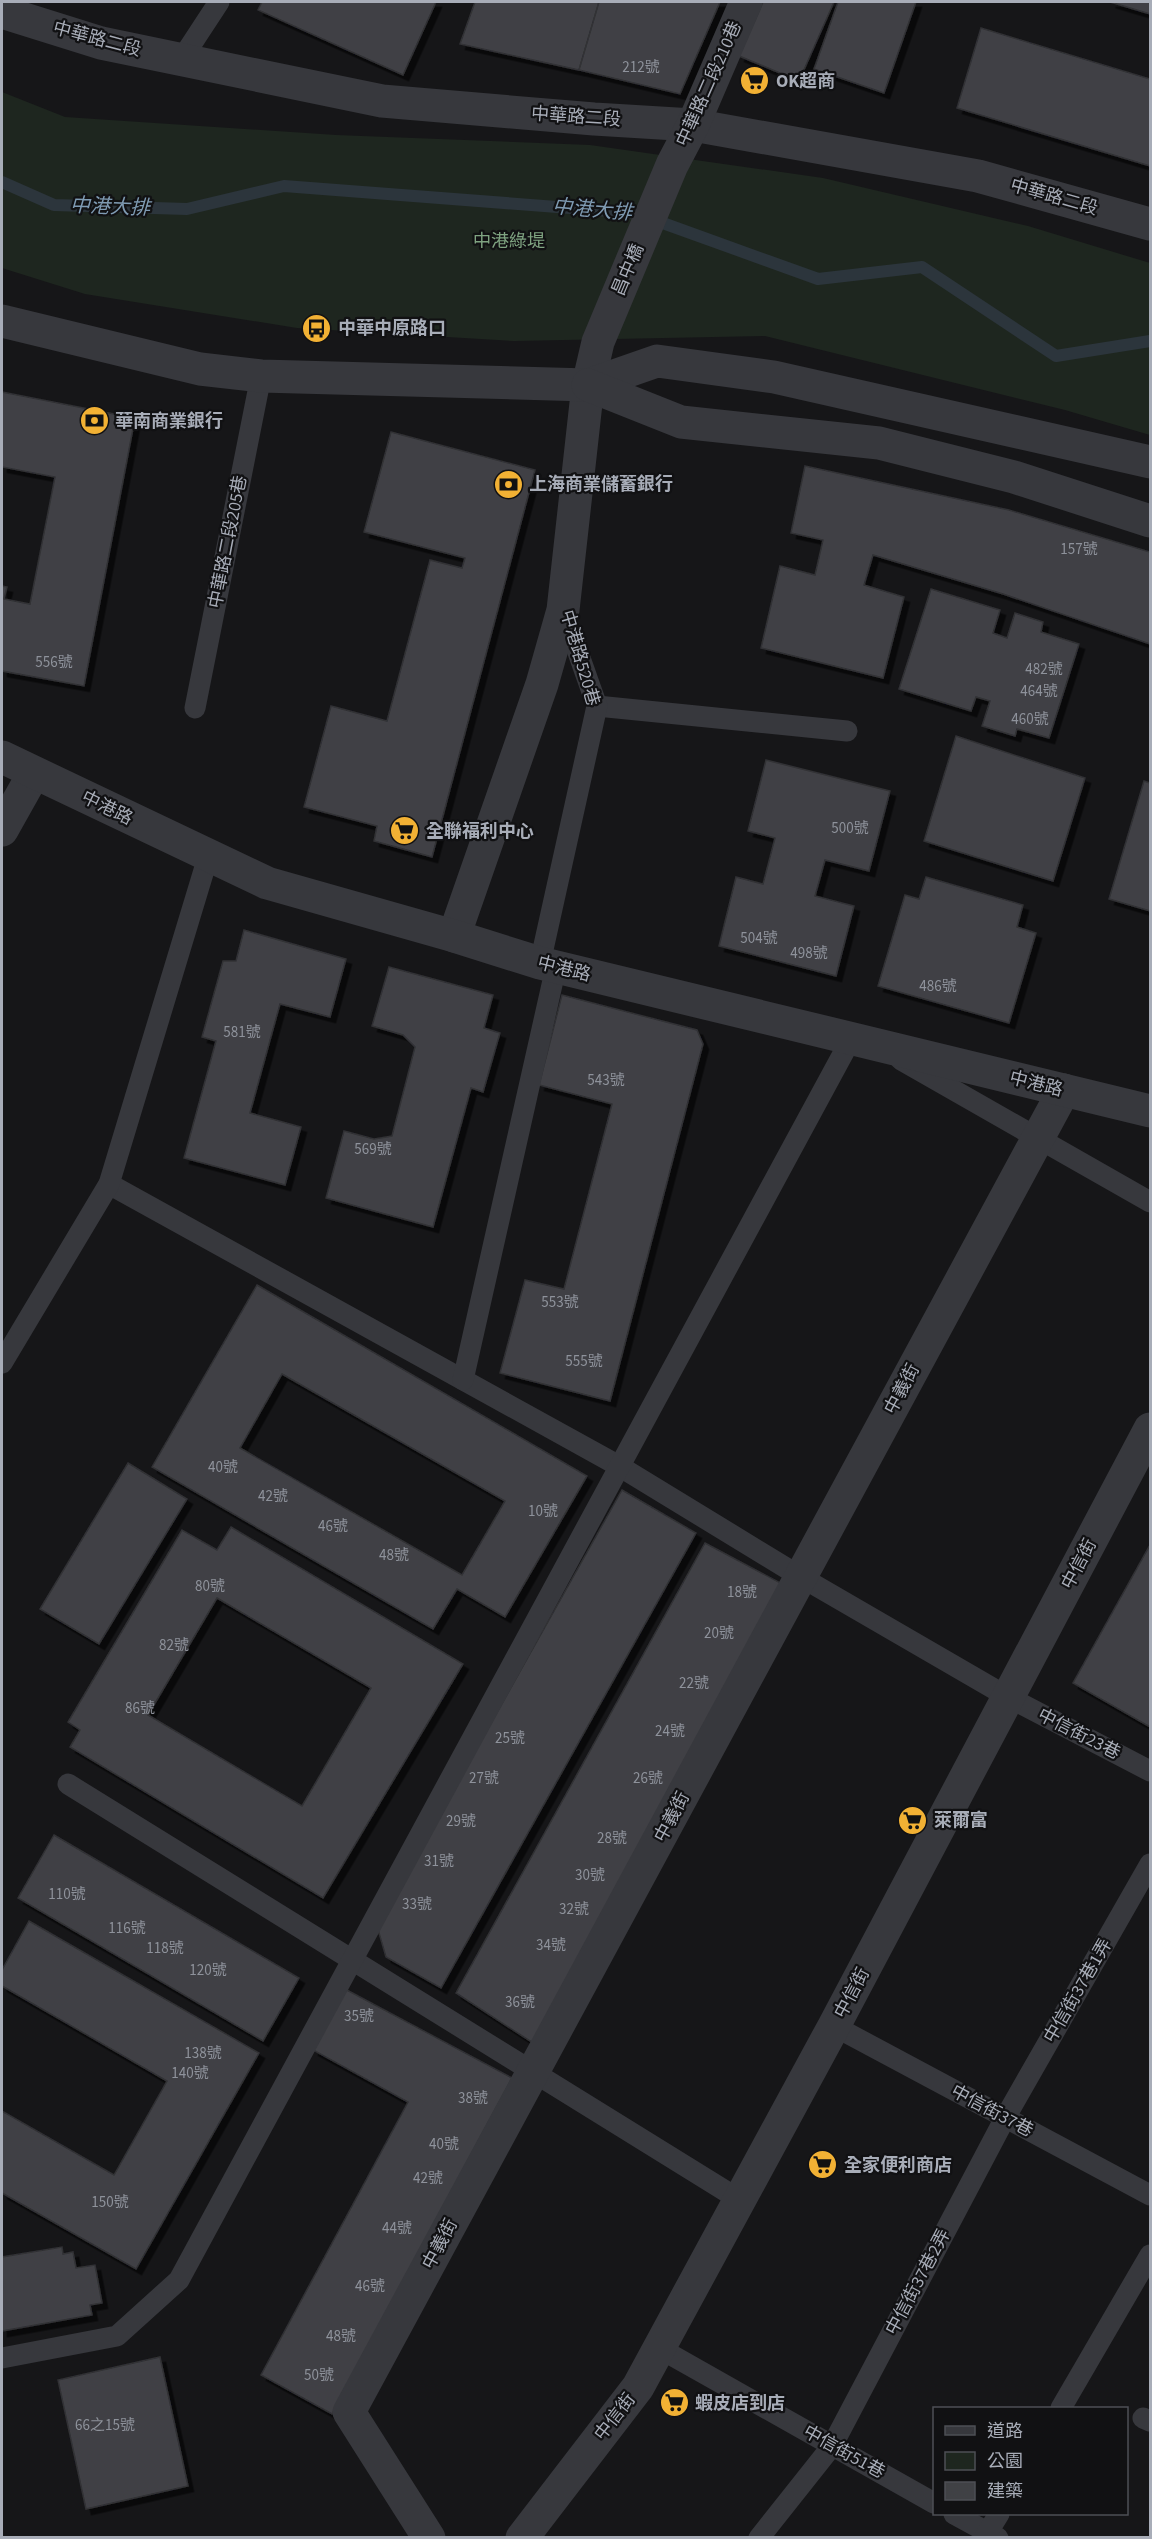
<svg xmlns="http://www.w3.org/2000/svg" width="1152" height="2539" font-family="'Source Sans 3','Noto Sans TC',sans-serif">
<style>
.green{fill:#1e261f}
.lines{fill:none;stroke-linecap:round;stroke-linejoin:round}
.stream{stroke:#2c353c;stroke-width:12}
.building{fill:#404145;stroke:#303034;stroke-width:1.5;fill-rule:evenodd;filter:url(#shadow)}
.service{stroke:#37383d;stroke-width:21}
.minor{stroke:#37383d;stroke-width:33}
.tertiary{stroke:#37383d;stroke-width:33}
.labels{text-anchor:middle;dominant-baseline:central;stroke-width:4.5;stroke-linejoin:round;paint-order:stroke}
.number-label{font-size:15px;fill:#8e929b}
.street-label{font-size:18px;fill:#a8adb8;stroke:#111113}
.poi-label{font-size:18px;font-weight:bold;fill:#a8adb8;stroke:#111113;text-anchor:start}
.park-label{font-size:18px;fill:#7fa381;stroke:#111113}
.water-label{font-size:20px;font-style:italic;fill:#7f9bb3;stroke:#111113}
</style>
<defs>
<filter id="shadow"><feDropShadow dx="5.5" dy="5.5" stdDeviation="0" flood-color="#0009"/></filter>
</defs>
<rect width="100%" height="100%" fill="#161618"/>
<!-- green -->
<polygon class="green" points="2,92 65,117 336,135 590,145 823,178 1028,226 1150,263 1150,435 1065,410 765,336 514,341 297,328 85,294 2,268"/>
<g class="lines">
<!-- stream -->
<polyline class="stream" points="2,182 54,205 187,209 284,186 635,213 818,279 922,267 1056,356 1150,341"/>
</g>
<!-- building -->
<g class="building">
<polygon points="262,2 436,2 403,75 258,10"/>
<polygon points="475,2 599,2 579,70 460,44"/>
<polygon points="599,2 720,2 680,94 579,70"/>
<polygon points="763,2 834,2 799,81 739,56"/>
<polygon points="838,2 916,2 884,93 814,69"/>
<polygon points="1110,2 1150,2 1150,14"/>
<polygon points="981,28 1150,79 1150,166 957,108"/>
<polygon points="2,392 135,418 84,686 2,671 2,586 7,587 4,599 30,604 55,477 2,467"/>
<polygon points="391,432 535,470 432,857 374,841 377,826 304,807 331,706 387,721 430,560 462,568 465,558 364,532"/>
<polygon points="805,466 1009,510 1150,552 1150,644 1003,594 873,555 864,585 904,597 883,678 761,648 780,566 815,575 823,540 791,533"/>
<polygon points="931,589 1000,610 993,633 1007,638 1015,613 1043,622 1041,632 1079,644 1049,738 1017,729 1015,736 982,726 990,701 976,697 971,711 899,689"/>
<polygon points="956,736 1085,778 1053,881 924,841"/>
<polygon points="766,760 890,791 869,871 825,860 815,896 854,906 836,976 719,946 736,877 763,884 775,838 748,831"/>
<polygon points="1144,781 1150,783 1150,911 1109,899"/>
<polygon points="926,877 1023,905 1017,927 1036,933 1009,1023 878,986 905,895 919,899"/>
<polygon points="244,930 346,959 330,1017 280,1004 250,1113 301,1127 285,1185 184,1158 216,1041 202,1037 223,961 236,961"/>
<polygon points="389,967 493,995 484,1028 500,1033 483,1092 471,1088 433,1227 326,1198 344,1131 374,1139 392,1136 415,1047 403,1035 372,1026"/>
<polygon points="562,995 697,1030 703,1044 610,1401 500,1373 525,1280 564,1289 612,1104 539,1085"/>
<path d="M 257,1285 L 587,1476 L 505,1617 L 457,1589 L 433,1629 L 152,1467 ZM 282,1374 L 505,1501 L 462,1575 L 240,1448 Z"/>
<polygon points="128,1463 187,1499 99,1644 40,1609"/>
<polygon points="622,1490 696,1533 441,1988 386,1957 377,1926"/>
<path d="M 231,1527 L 463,1664 L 323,1898 L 70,1747 L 80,1730 L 68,1722 L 182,1530 L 217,1550 ZM 217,1598 L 371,1688 L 302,1806 L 148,1715 Z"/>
<polygon points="705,1543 788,1587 533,2043 456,1993"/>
<polygon points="1150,1545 1150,1727 1073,1683"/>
<polygon points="54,1835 299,1978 263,2041 18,1898"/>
<polygon points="29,1921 259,2053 136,2269 2,2193 2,2111 114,2175 167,2081 2,1986 2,1970"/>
<polygon points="345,1989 512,2078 332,2414 261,2375 408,2102 313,2050"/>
<polygon points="62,2247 63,2254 73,2252 76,2268 95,2265 102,2303 90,2305 92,2315 2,2331 2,2257"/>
<polygon points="160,2357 188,2486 86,2509 58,2380"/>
</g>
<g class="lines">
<!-- service -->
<g class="service">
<polyline points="181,60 219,2"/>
<polyline points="597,706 847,731"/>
<polyline points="195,708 261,376"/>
<polyline points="540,963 597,706 563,610"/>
<polyline points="901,1060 1150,1202"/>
<polyline points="109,1184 619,1466 801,1577 1008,1697 1150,1771"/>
<polyline points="2,1363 109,1184 208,857"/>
<polyline points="463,1380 556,967"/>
<polyline points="68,1784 740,2200"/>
<polyline points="834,2026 1150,2195"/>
<polyline points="659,2348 934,2503"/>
<polyline points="2,2358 117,2336 179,2280 851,1039"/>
<polyline points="1061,2408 1150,2255"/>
<polyline points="1143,2418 1150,2421"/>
<polyline points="954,2514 998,2538"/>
<polyline points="759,2538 832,2446 1005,2118 1150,1864"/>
<polyline points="984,2538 999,2514"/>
</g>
<!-- minor -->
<g class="minor">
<polyline points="2,12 101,43 382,101 594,119 693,125 978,176 1150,224"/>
<polyline points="2,830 34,773"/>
<polyline points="454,936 542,684 563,610 588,385 598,342 672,165 693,125 746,2"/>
<polyline points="429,2538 349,2412 1064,1090"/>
<polyline points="522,2538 638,2387 834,2026 1150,1429"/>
</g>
<!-- tertiary -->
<g class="tertiary">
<polyline points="2,321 200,369 261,376 588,385 657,361 774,377 1150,462"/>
<polyline points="588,385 681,422 879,443 1014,477 1150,521"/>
<polyline points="2,757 267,883 454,936 540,963 1150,1111"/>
</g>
</g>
<!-- icons -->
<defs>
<symbol id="supermarket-disc" viewBox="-11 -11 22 22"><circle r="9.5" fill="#f2b134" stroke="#111113"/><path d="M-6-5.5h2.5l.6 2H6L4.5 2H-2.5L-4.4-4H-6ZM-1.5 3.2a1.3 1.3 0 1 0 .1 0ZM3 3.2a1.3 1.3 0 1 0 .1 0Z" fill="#111"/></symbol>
<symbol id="bus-disc" viewBox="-11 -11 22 22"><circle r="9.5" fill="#f2b134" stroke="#111113"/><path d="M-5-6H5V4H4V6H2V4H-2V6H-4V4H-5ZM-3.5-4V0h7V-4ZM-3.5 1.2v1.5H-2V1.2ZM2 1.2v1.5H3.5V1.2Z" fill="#111"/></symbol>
<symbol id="bank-disc" viewBox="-11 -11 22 22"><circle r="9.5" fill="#f2b134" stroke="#111113"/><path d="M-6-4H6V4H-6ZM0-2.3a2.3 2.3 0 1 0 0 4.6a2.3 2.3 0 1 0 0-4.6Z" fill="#111"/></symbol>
</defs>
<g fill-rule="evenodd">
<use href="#supermarket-disc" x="738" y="64" width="33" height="33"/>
<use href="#bus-disc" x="300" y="312" width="33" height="33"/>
<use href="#bank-disc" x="78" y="404" width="33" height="33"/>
<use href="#bank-disc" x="492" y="468" width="33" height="33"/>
<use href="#supermarket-disc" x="388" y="814" width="33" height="33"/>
<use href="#supermarket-disc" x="896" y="1804" width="33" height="33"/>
<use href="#supermarket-disc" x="806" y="2148" width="33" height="33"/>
<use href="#supermarket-disc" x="658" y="2386" width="33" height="33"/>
</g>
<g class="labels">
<!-- number labels -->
<g class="number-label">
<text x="641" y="67">212號</text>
<text x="1079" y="549">157號</text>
<text x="54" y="662">556號</text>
<text x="1044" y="669">482號</text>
<text x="1039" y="691">464號</text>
<text x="1030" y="719">460號</text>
<text x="850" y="828">500號</text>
<text x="759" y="938">504號</text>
<text x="809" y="953">498號</text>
<text x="938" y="986">486號</text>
<text x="242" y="1032">581號</text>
<text x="606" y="1080">543號</text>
<text x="373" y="1149">569號</text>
<text x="560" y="1302">553號</text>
<text x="584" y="1361">555號</text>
<text x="223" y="1467">40號</text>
<text x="273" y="1496">42號</text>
<text x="543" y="1511">10號</text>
<text x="333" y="1526">46號</text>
<text x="394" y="1555">48號</text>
<text x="210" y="1586">80號</text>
<text x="742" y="1592">18號</text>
<text x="719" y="1633">20號</text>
<text x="174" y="1645">82號</text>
<text x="694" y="1683">22號</text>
<text x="140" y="1708">86號</text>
<text x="670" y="1731">24號</text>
<text x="510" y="1738">25號</text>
<text x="484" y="1778">27號</text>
<text x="648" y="1778">26號</text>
<text x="461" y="1821">29號</text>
<text x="612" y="1838">28號</text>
<text x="439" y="1861">31號</text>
<text x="590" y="1875">30號</text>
<text x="67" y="1894">110號</text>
<text x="417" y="1904">33號</text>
<text x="574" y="1909">32號</text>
<text x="127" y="1928">116號</text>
<text x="551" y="1945">34號</text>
<text x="165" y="1948">118號</text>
<text x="208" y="1970">120號</text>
<text x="520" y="2002">36號</text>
<text x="359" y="2016">35號</text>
<text x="203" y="2053">138號</text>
<text x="190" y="2073">140號</text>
<text x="473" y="2098">38號</text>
<text x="444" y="2144">40號</text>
<text x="428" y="2178">42號</text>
<text x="110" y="2202">150號</text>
<text x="397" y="2228">44號</text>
<text x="370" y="2286">46號</text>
<text x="341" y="2336">48號</text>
<text x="319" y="2375">50號</text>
<text x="105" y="2425">66之15號</text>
</g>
<!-- street labels -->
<g class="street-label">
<text transform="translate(97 39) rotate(15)">中華路二段</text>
<text transform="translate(709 84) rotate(-66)">中華路二段210巷</text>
<text transform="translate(576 117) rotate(4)">中華路二段</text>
<text transform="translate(1054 197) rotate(16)">中華路二段</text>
<text transform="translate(628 270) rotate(-67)">昌中橋</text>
<text transform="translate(228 542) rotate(-79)">中華路二段205巷</text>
<text transform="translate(580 658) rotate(74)">中港路520巷</text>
<text transform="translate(107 808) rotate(26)">中港路</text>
<text transform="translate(564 969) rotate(14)">中港路</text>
<text transform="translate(1036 1084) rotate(14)">中港路</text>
<text transform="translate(902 1389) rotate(-62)">中義街</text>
<text transform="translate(1079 1564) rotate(-62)">中信街</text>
<text transform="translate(1079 1734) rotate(27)">中信街23巷</text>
<text transform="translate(672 1817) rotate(-62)">中義街</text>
<text transform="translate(1078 1991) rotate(-60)">中信街37巷1弄</text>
<text transform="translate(852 1993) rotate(-62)">中信街</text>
<text transform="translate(992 2111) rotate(28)">中信街37巷</text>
<text transform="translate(440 2244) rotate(-62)">中義街</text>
<text transform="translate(918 2282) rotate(-62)">中信街37巷2弄</text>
<text transform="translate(615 2417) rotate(-52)">中信街</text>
<text transform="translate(844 2452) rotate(29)">中信街51巷</text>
</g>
<!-- poi labels -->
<g class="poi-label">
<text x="776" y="81">OK超商</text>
<text x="338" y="328">中華中原路口</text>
<text x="115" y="421">華南商業銀行</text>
<text x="529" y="484">上海商業儲蓄銀行</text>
<text x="426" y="831">全聯福利中心</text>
<text x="934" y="1820">萊爾富</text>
<text x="844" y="2165">全家便利商店</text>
<text x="695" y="2403">蝦皮店到店</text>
</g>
<!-- park labels -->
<g class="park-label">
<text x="509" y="241">中港綠堤</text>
</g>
<!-- water labels -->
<g class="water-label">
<text transform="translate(110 207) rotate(2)">中港大排</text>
<text transform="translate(592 210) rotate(5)">中港大排</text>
</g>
</g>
<!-- border -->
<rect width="1152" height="2539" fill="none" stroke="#a8adb8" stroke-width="6"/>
<!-- legend -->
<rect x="933" y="2407" width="195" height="108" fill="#111113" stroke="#4d4f55" stroke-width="1.5"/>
<rect x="945" y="2426" width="30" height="9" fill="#37383d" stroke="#4d4f55" stroke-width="1.5"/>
<text x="987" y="2437" font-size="18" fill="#a8adb8">道路</text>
<rect x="945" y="2452" width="30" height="18" fill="#1e261f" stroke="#4d4f55" stroke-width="1.5"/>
<text x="987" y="2467" font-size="18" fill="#a8adb8">公園</text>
<rect x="945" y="2482" width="30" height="18" fill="#404145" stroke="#4d4f55" stroke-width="1.5"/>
<text x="987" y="2497" font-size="18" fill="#a8adb8">建築</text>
</svg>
